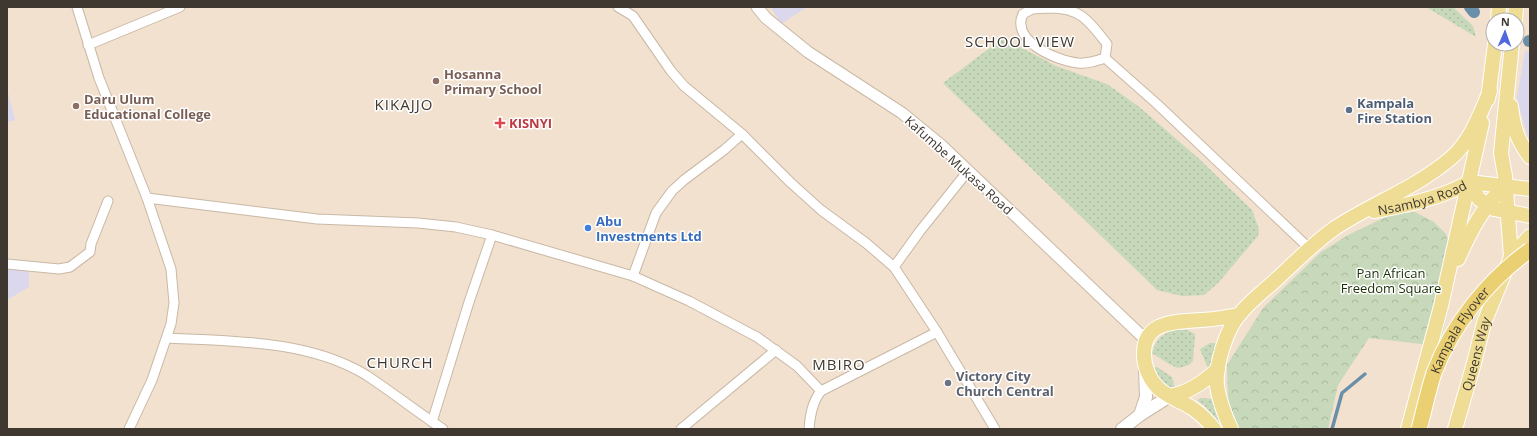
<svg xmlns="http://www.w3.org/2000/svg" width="1537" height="436" font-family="'Open Sans',sans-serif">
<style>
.commercial{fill:#dbd7ed}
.grass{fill:url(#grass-dots)}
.park{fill:url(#park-crowns)}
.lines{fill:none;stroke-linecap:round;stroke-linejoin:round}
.stream{stroke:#6a8fa9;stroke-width:3.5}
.canal{stroke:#6a8fa9;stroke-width:12}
.minor-casing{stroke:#c9b8a5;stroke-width:11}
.tertiary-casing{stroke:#c9b8a5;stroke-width:13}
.secondary-casing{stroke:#c9b8a5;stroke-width:14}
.primary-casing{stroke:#fff;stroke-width:16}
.minor{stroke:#fff;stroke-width:9}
.tertiary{stroke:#fff;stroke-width:11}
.secondary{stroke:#fff;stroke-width:12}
.primary{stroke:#efdc95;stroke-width:14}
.trunk-bridge-casing{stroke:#fff;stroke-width:17;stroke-linecap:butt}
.trunk-bridge{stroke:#ead072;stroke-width:15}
.education-dot{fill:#8d6e63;stroke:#fff;stroke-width:1.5}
.service-dot{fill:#5c6f8a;stroke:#fff;stroke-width:1.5}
.health-dot{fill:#e0444e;stroke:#fff;stroke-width:1.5}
.shop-dot{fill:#3f7fe0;stroke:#fff;stroke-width:1.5}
.worship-dot{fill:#6b7280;stroke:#fff;stroke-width:1.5}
.labels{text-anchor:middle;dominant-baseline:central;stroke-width:3;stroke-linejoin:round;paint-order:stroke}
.education-label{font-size:13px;font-weight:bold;fill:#785e54;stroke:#fff;text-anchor:start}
.service-label{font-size:13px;font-weight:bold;fill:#4e5e75;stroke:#fff;text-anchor:start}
.health-label{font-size:13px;font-weight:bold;fill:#be3a42;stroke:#fff;text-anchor:start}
.street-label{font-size:13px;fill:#3f3830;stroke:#fff}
.shop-label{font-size:13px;font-weight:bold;fill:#366cbe;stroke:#fff;text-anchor:start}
.park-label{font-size:13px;fill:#1b3007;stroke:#fff}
.worship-label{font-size:13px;font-weight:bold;fill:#5b616d;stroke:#fff;text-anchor:start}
.quarter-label{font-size:15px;letter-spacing:1px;fill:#3f3830;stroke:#fff}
</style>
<defs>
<pattern id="grass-dots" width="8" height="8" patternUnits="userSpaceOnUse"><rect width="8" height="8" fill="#c7d9ba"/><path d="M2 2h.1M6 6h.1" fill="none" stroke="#acbba0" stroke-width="1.8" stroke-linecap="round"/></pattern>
<pattern id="park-crowns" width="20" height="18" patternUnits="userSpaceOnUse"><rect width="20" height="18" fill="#c7d9ba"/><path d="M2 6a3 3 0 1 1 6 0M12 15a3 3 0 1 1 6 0" fill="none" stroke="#acbba0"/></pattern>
</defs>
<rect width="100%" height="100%" fill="#f2e1ce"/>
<!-- commercial -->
<g class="commercial">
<polygon points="771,7 807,7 781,24"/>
<polygon points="1525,51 1530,52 1530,140 1528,138 1517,98"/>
<polygon points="7,89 15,120 7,122"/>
<polygon points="29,267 29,287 7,300 7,268"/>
</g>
<!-- grass -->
<g class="grass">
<polygon points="1426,7 1453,7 1473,26 1476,37"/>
<polygon points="1003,38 1056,66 1107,84 1138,106 1197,157 1252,210 1259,229 1258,236 1218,283 1204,295 1182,296 1157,290 943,83"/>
<path d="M 1177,329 L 1187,330 L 1195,334 L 1193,361 L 1189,365 L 1178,368 L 1169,364 L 1152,353 C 1156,339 1163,333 1177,329 Z"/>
<polygon points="1210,343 1215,343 1216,345 1211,367 1209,368 1207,366 1200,349"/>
<polygon points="1155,367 1157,367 1172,377 1175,389 1165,387 1154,372"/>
<polygon points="1201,398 1212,399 1215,410 1223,429 1220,429 1206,407 1197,400"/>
</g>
<!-- park -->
<polygon class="park" points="1415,212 1434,222 1446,234 1454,262 1448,311 1439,346 1369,338 1338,385 1328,429 1239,429 1228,401 1227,365 1263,308 1321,252 1348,235 1392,214"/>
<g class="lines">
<!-- stream -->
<polyline class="stream" points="1332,429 1342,393 1365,374"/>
<!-- canal -->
<g class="canal">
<polyline points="1470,7 1474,12"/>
<polyline points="1529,41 1530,41"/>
</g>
<defs>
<g id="minor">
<polyline points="77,7 99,78 147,198 171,269 174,303 171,324 152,380 129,429"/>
<polyline points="618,7 633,16 671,71 684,86 742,134 790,182 821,210 866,243 894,267 937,332 995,429"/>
<path d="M 1050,8 C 1081,8 1089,21 1107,44 L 1105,58 C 1096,61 1087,64 1078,63 C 1057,61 1010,41 1023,14 L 1032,9 Z"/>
<polyline points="88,45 180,7"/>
<polyline points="1105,58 1157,104 1310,249"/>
<polyline points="147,198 317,219 418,223 456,227 492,235 633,276 689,301 757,337 797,366 821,391"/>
<polyline points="7,264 59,269 70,267 90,252 91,244 108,201"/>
<polyline points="894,267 920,231 968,171"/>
<polyline points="633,276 656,213 672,191 684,180 724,150 742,134"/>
<path d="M 167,338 C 231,341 309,340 366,375 C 392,392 417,412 443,429"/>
<polyline points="432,422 469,302 492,235"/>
<polyline points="681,429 776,350"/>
<path d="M 809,429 C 810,416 812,402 821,391 L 937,332"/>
</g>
<polyline id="tertiary" points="757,7 766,18 808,52 902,113 941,145 1146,340"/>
<g id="secondary">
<polyline points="1140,415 1146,397 1145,369"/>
<polyline points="1122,429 1140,415 1170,396"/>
</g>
<g id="primary">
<polyline points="1498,20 1499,7"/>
<polyline points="1515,20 1516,7"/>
<polyline points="1488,99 1495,44"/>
<path d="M 1511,106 C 1513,126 1517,140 1530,157"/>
<polyline points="1469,182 1479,199 1494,209 1530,216"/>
<path id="s1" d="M 1374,211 C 1404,206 1443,198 1469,182 L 1530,189"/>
<polyline points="1511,257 1530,236"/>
<path d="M 1458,259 C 1470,232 1483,206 1505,186"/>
<path d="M 1170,396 C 1189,393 1204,382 1218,369"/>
<path d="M 1214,429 C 1208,421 1201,414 1192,408 C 1181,401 1168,397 1158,388 C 1150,380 1144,367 1144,355 C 1143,321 1174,322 1200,320 C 1213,320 1226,317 1239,315"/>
<path d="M 1231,429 C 1226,418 1219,399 1217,386 C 1215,366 1226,330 1239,315 C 1250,301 1265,290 1278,278 C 1296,261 1315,242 1335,228 C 1373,203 1416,188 1451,158 C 1471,141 1480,114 1490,91"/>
<polyline points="1408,429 1441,306 1482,123"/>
<path id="s2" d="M 1455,429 L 1474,363 L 1484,323 L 1511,257 L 1505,176 L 1501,153 L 1512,44"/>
</g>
</defs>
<!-- minor casing -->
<use href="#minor" class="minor-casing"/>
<!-- tertiary casing -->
<use href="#tertiary" class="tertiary-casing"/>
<!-- secondary casing -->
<use href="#secondary" class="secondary-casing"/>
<!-- primary casing -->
<use href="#primary" class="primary-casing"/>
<!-- minor -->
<use href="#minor" class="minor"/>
<!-- tertiary -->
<use href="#tertiary" class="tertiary"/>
<!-- secondary -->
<use href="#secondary" class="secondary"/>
<!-- primary -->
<use href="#primary" class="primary"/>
<defs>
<g id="trunk-bridge">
<path id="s3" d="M 1419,429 C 1424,411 1428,391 1434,373 C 1452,325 1488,280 1530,250"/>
</g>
</defs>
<!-- trunk-bridge casing -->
<use href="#trunk-bridge" class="trunk-bridge-casing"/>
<!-- trunk-bridge -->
<use href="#trunk-bridge" class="trunk-bridge"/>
</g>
<!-- markers -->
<g class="education-dot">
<circle cx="436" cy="81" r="4"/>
<circle cx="76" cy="106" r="4"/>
</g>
<circle class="service-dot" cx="1349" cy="110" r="4"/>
<path class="health-dot" d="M498 117h4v4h4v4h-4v4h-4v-4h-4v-4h4z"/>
<circle class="shop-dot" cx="588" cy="228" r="4"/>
<circle class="worship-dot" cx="948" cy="383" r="4"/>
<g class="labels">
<!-- education labels -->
<g class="education-label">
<text x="444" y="74">Hosanna<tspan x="444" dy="15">Primary School</tspan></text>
<text x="84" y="99">Daru Ulum<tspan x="84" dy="15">Educational College</tspan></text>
</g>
<!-- service labels -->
<g class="service-label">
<text x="1357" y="103">Kampala<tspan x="1357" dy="15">Fire Station</tspan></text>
</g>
<!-- health labels -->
<g class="health-label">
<text x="509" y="123">KISNYI</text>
</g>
<!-- street labels -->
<g class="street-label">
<text transform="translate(959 165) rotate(42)">Kafumbe Mukasa Road</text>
<text stroke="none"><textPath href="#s1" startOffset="50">Nsambya Road</textPath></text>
<text stroke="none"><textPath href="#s3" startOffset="108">Kampala Flyover</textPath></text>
<text stroke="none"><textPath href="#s2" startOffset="78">Queens Way</textPath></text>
</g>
<!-- shop labels -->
<g class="shop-label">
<text x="596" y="221">Abu<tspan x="596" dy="15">Investments Ltd</tspan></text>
</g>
<!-- park labels -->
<g class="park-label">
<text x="1391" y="273">Pan African<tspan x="1391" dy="15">Freedom Square</tspan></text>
</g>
<!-- worship labels -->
<g class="worship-label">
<text x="956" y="376">Victory City<tspan x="956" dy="15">Church Central</tspan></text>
</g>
<!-- quarter labels -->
<g class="quarter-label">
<text x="1020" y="41">SCHOOL VIEW</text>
<text x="404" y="104">KIKAJJO</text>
<text x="400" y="362">CHURCH</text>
<text x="839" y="364">MBIRO</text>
</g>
</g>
<!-- border -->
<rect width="1537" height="436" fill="none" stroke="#3f3830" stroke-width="16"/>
<!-- north arrow -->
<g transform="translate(1505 32) rotate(2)"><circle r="19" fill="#ffffff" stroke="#b2afac"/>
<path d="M0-3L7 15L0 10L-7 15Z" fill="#5068dd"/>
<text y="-6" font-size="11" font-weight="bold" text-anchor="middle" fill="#3f3830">N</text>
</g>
</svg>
